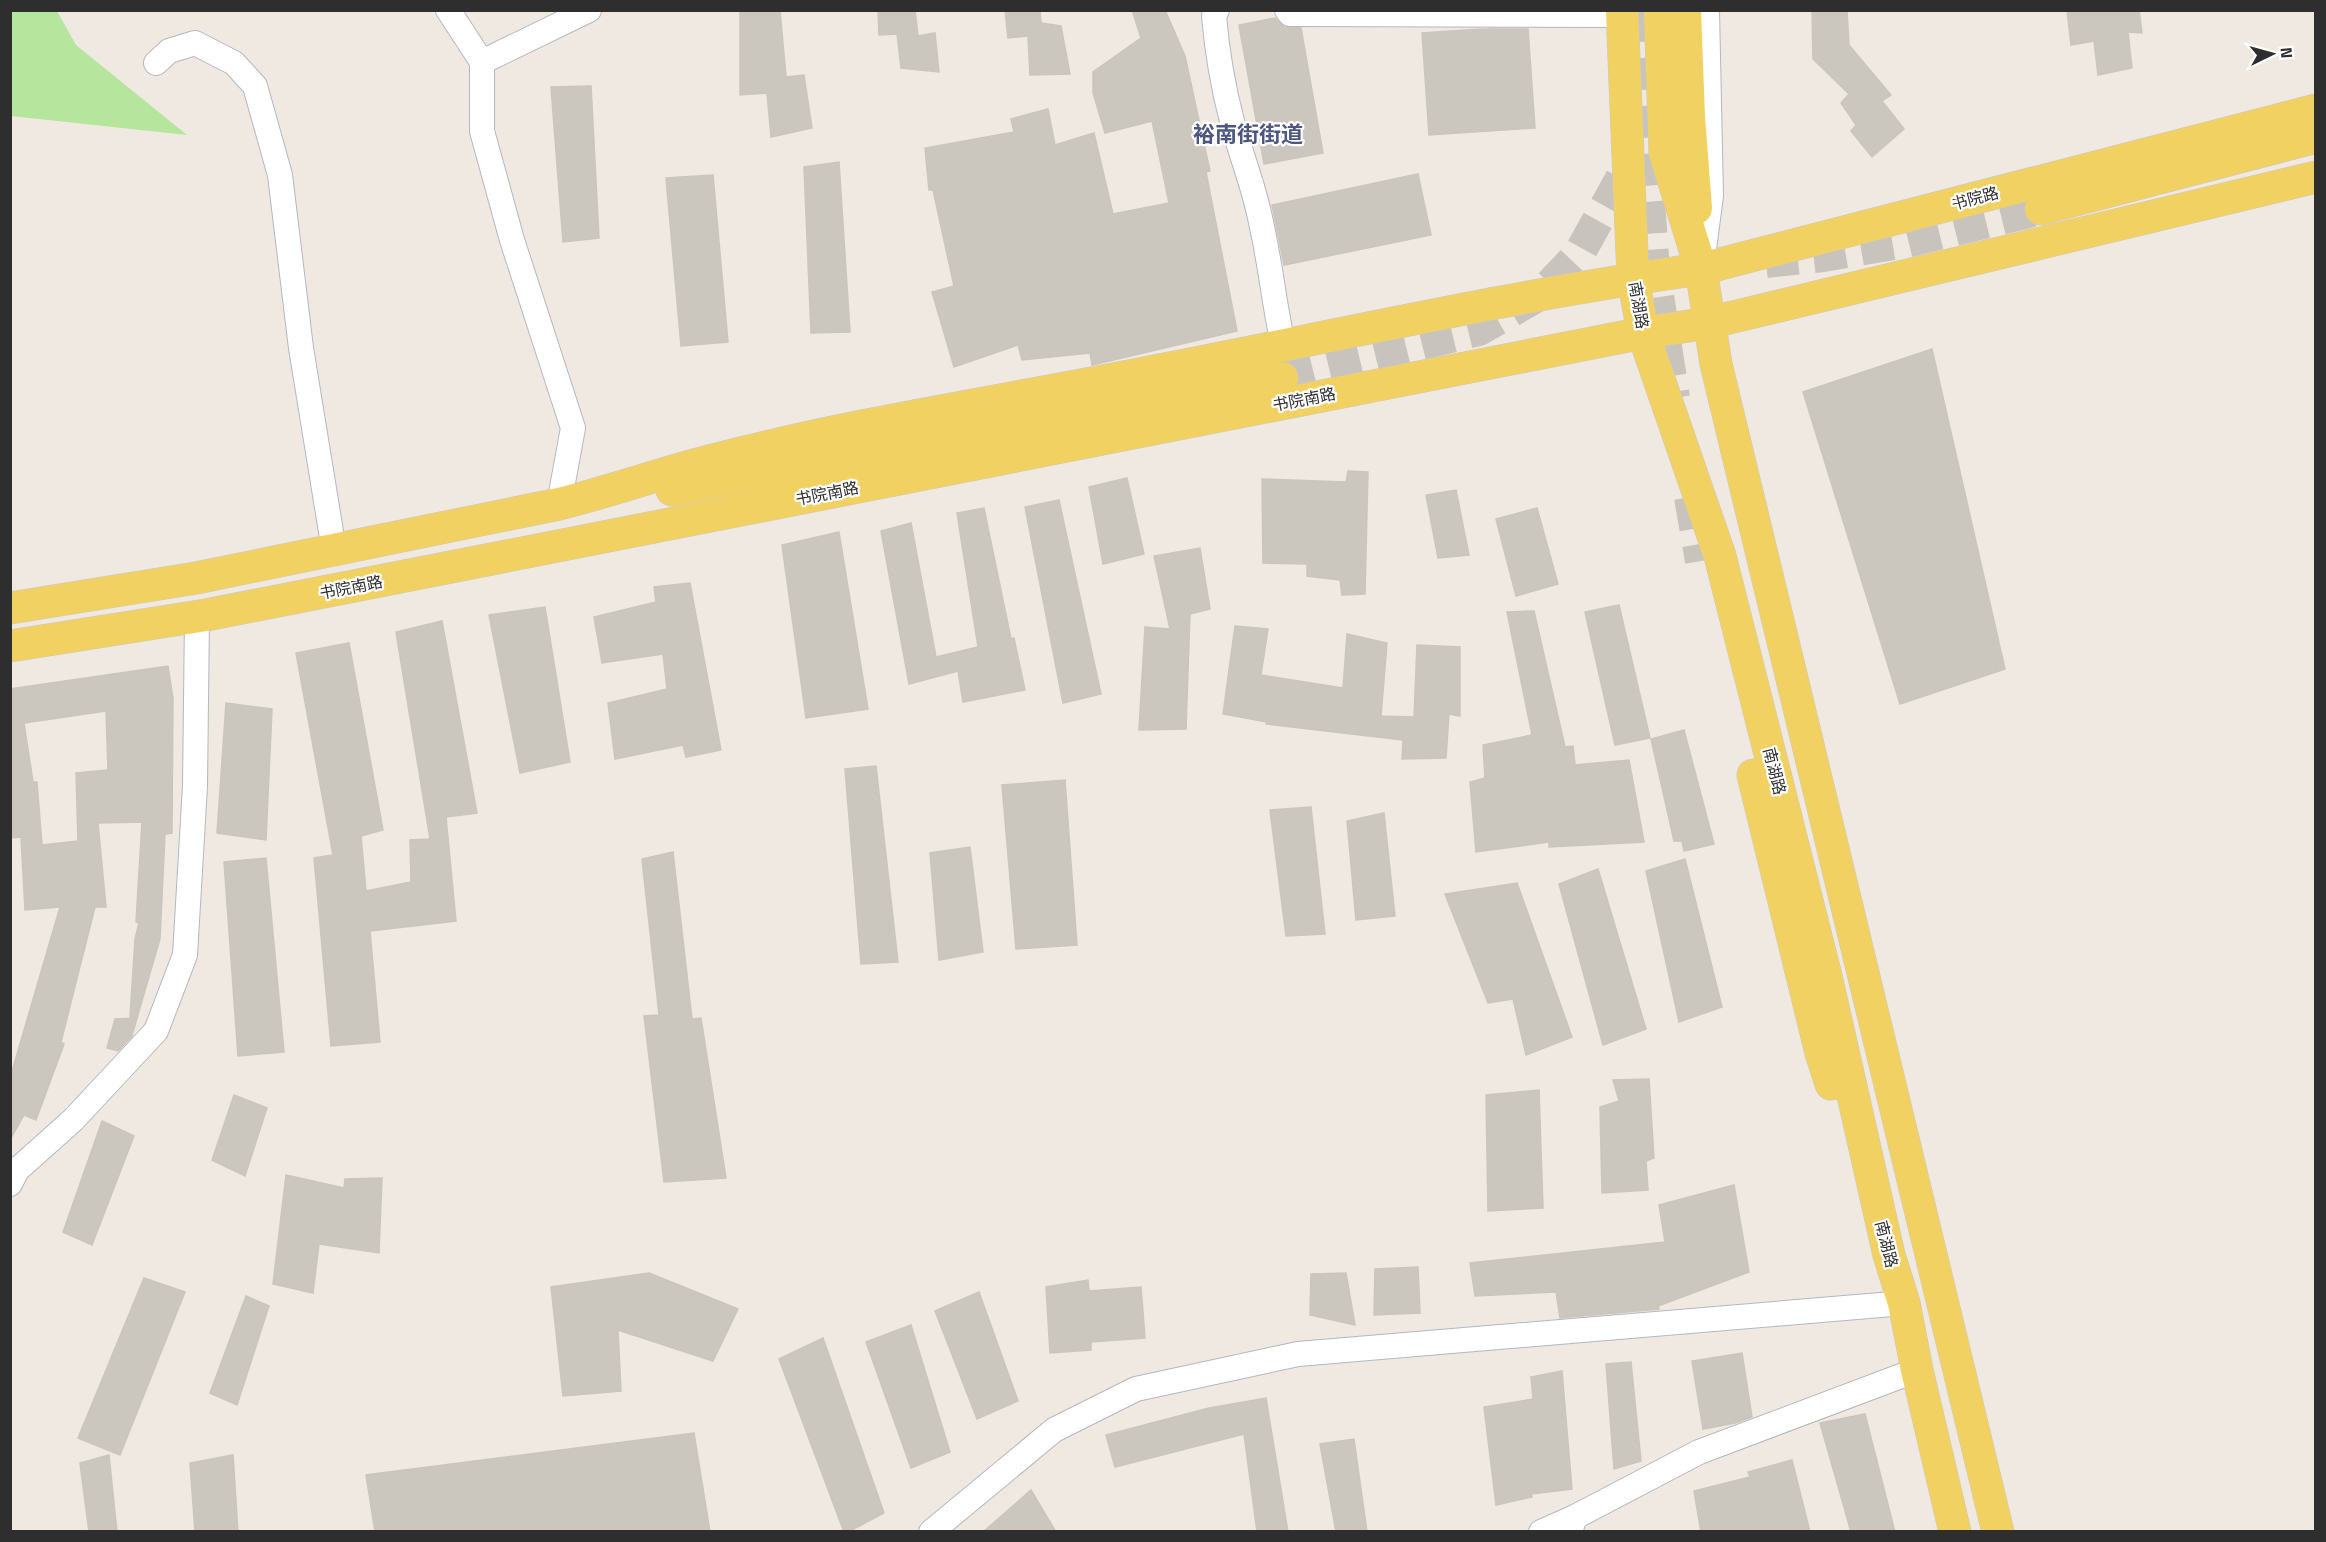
<svg xmlns="http://www.w3.org/2000/svg" width="2326" height="1542" font-family="'Titillium Web','Noto Sans SC',sans-serif">
<style>
.green{fill:#b6e59e}
.building{fill:#cbc7bf;stroke:#cbc5ba;stroke-width:1.5;fill-rule:evenodd}
.lines{fill:none;stroke-linecap:round;stroke-linejoin:round}
.major-tunnel{stroke:#c8c4bd;stroke-width:32;stroke-dasharray:32 16;stroke-linecap:butt}
.minor-casing{stroke:#b4b7c1;stroke-width:26}
.major-casing{stroke:#c9c9c9;stroke-width:33}
.minor{stroke:#fff;stroke-width:24}
.major{stroke:#f2d163;stroke-width:32}
.labels{text-anchor:middle;dominant-baseline:central;stroke-width:4.5;stroke-linejoin:round;paint-order:stroke}
.street-label{font-size:16px;fill:#2e2e2e;stroke:#fff}
.district-label{font-size:22px;font-weight:bold;fill:#4d5680;stroke:#fff}
</style>
<rect width="100%" height="100%" fill="#efe9e1"/>
<!-- green -->
<polygon class="green" points="11,10 57,11 76,45 187,135 11,116"/>
<!-- building -->
<g class="building">
<polygon points="740,10 780,10 786,77 804,75 812,128 771,137 767,93 740,95"/>
<polygon points="878,10 915,10 918,36 935,33 939,72 901,68 897,34 879,35"/>
<polygon points="1005,10 1040,10 1041,23 1061,26 1070,74 1030,75 1028,36 1008,38"/>
<polygon points="1132,10 1165,10 1185,56 1210,171 1206,172 1237,331 1092,365 1090,353 1022,360 1018,345 954,367 932,292 954,286 933,190 929,190 925,148 1014,132 1011,119 1048,109 1055,145 1094,133 1113,214 1169,203 1152,121 1105,133 1093,93 1093,72 1141,38"/>
<polygon points="1812,10 1847,10 1849,45 1891,95 1882,101 1904,129 1872,157 1851,131 1856,125 1841,103 1849,94 1813,59"/>
<polygon points="2067,10 2139,10 2142,33 2128,32 2132,68 2098,75 2094,41 2071,45"/>
<polygon points="1275,18 1284,27 1301,28 1323,153 1264,164 1239,25"/>
<polygon points="1482,29 1528,29 1535,128 1429,135 1422,33"/>
<polygon points="591,86 599,238 563,242 551,87"/>
<polygon points="839,162 850,332 811,333 804,167"/>
<polygon points="1418,174 1431,235 1284,265 1272,205"/>
<polygon points="713,175 728,342 681,346 666,178"/>
<polygon points="1932,349 2005,669 1900,704 1803,392"/>
<polygon points="1348,471 1368,472 1365,594 1342,595 1340,580 1307,576 1307,564 1263,563 1262,479 1346,482"/>
<polygon points="1127,478 1144,554 1103,564 1089,487"/>
<polygon points="1456,490 1469,555 1438,558 1426,495"/>
<polygon points="1059,500 1101,694 1063,703 1025,507"/>
<polygon points="984,508 1011,639 1014,638 1025,690 963,702 958,671 909,684 881,531 911,523 936,657 978,647 957,513"/>
<polygon points="1537,508 1558,584 1516,596 1496,519"/>
<polygon points="839,532 868,709 806,718 782,545"/>
<polygon points="1200,548 1210,609 1190,614 1186,729 1139,730 1145,627 1170,629 1154,556"/>
<polygon points="690,583 721,750 686,757 683,745 615,759 608,703 667,689 663,654 602,663 594,617 656,602 654,587"/>
<polygon points="1619,605 1650,738 1615,745 1585,612"/>
<polygon points="545,607 570,762 520,773 489,615"/>
<polygon points="1534,611 1565,747 1573,746 1575,765 1629,760 1644,842 1549,847 1549,842 1476,852 1470,782 1485,778 1483,745 1532,735 1507,612"/>
<polygon points="442,621 477,813 446,817 456,921 370,931 380,1042 331,1046 314,858 333,855 296,653 349,643 383,830 361,836 366,891 411,882 410,840 430,839 396,632"/>
<polygon points="1235,626 1268,629 1261,675 1343,688 1347,634 1387,643 1381,716 1414,717 1417,645 1460,647 1460,716 1449,714 1446,758 1402,759 1403,740 1266,724 1267,722 1223,714"/>
<path d="M 168,666 L 173,698 L 172,833 L 165,834 L 160,939 L 137,1018 L 130,1017 L 135,939 L 139,923 L 136,922 L 142,822 L 98,823 L 106,907 L 95,907 L 61,1042 L 64,1044 L 36,1120 L 24,1115 L 10,1140 L 10,1078 L 60,907 L 25,910 L 21,837 L 10,838 L 10,689 ZM 106,711 L 108,770 L 76,773 L 78,841 L 42,845 L 37,782 L 33,782 L 24,723 Z"/>
<polygon points="226,703 272,709 266,840 217,833"/>
<polygon points="1684,730 1714,844 1684,851 1682,841 1674,841 1651,739"/>
<polygon points="876,766 898,962 861,964 845,769"/>
<polygon points="1065,780 1077,945 1016,949 1002,785"/>
<polygon points="1311,807 1325,934 1286,936 1270,810"/>
<polygon points="1384,813 1395,916 1356,920 1347,821"/>
<polygon points="970,847 983,952 939,960 930,853"/>
<polygon points="673,852 692,1019 701,1018 726,1178 664,1182 644,1016 659,1015 642,859"/>
<polygon points="266,858 284,1052 238,1056 224,862"/>
<polygon points="1685,859 1722,1007 1679,1022 1646,871"/>
<polygon points="1598,869 1646,1029 1603,1045 1559,884"/>
<polygon points="1517,883 1572,1037 1526,1055 1513,999 1488,1003 1445,894"/>
<polygon points="137,1018 132,1036 118,1051 107,1048 115,1019"/>
<polygon points="1649,1079 1654,1158 1646,1161 1648,1190 1602,1193 1600,1107 1619,1101 1613,1080"/>
<polygon points="1539,1090 1543,1208 1488,1211 1486,1095"/>
<polygon points="234,1095 267,1108 245,1176 212,1160"/>
<polygon points="102,1121 134,1136 92,1245 63,1232"/>
<polygon points="286,1175 344,1188 345,1179 382,1178 379,1253 319,1244 313,1293 273,1284"/>
<polygon points="1734,1185 1749,1272 1658,1306 1659,1309 1560,1318 1556,1292 1475,1296 1470,1263 1665,1242 1659,1205"/>
<polygon points="1418,1267 1420,1313 1374,1315 1375,1269"/>
<polygon points="649,1273 738,1309 713,1361 618,1330 621,1391 563,1396 551,1287"/>
<polygon points="1346,1273 1355,1325 1310,1315 1311,1274"/>
<polygon points="144,1278 185,1292 120,1455 78,1438"/>
<polygon points="1088,1280 1089,1291 1141,1287 1145,1338 1091,1342 1091,1350 1050,1353 1046,1287"/>
<polygon points="979,1292 1018,1401 977,1419 935,1311"/>
<polygon points="246,1296 269,1306 237,1405 210,1393"/>
<polygon points="911,1325 950,1452 911,1468 866,1342"/>
<polygon points="823,1338 884,1513 848,1532 844,1532 779,1359"/>
<polygon points="1742,1353 1752,1417 1735,1423 1703,1429 1692,1361"/>
<polygon points="1631,1362 1641,1461 1614,1469 1606,1364"/>
<polygon points="1562,1371 1572,1489 1531,1494 1532,1497 1496,1505 1484,1407 1533,1399 1531,1377"/>
<polygon points="1266,1398 1288,1532 1257,1532 1244,1434 1115,1467 1106,1435 1209,1408"/>
<polygon points="1865,1414 1895,1532 1851,1532 1820,1423"/>
<polygon points="694,1433 710,1532 375,1532 366,1475"/>
<polygon points="1354,1439 1367,1532 1336,1532 1320,1444"/>
<polygon points="109,1455 117,1532 89,1532 80,1463"/>
<polygon points="233,1455 238,1532 195,1532 190,1463"/>
<polygon points="1792,1460 1810,1532 1701,1532 1694,1491 1750,1477 1748,1472"/>
<polygon points="1031,1490 1056,1532 983,1532"/>
</g>
<g class="lines">
<!-- major-tunnel -->
<g class="major-tunnel">
<polyline points="1639,10 1644,134 1654,270 1674,398"/>
<polyline points="1766,262 1823,256 1906,242 2041,209"/>
<polyline points="1282,378 1479,330 1541,294 1579,254 1633,157"/>
<polyline points="1690,497 1701,561"/>
</g>
<defs>
<g id="minor">
<polyline points="448,10 482,62 482,131 512,240 573,428 559,504"/>
<path d="M 1217,10 L 1214,16 C 1217,51 1223,87 1232,121 C 1239,149 1250,176 1257,205 C 1269,251 1273,298 1283,345"/>
<polyline points="1287,10 1290,14 1298,14 1622,15"/>
<polyline points="482,62 589,10"/>
<polyline points="156,63 169,51 195,43 234,63 255,86 280,175 301,348 334,550"/>
<polyline points="1702,264 1711,196 1707,10"/>
<polyline points="10,1184 17,1170 73,1120 156,1031 185,955 195,786 197,617"/>
<polyline points="931,1532 1054,1430 1136,1389 1298,1354 1904,1303"/>
<polyline points="1541,1532 1575,1517"/>
<polyline points="1570,1532 1575,1517 1699,1452 1917,1370"/>
</g>
<g id="major">
<polyline points="1622,10 1633,278 1643,333 1720,556 1826,976 1889,1255 1904,1303 1917,1370 1955,1532"/>
<polyline points="1660,10 1665,153 1701,269 1716,364 1998,1532"/>
<polyline points="1685,10 1689,117 1696,208"/>
<polyline points="2041,209 2316,137"/>
<polyline points="672,490 1282,378"/>
<path d="M 10,608 L 196,578 L 559,504 C 612,491 664,472 717,459 C 864,421 1016,399 1165,369 C 1344,334 1521,294 1701,269 L 2316,110"/>
<polyline points="10,646 206,615 1643,333 1708,323 2316,177"/>
<polyline points="1753,775 1821,1053 1831,1084"/>
</g>
</defs>
<!-- minor casing -->
<use href="#minor" class="minor-casing"/>
<!-- major casing -->
<use href="#major" class="major-casing"/>
<!-- minor -->
<use href="#minor" class="minor"/>
<!-- major -->
<use href="#major" class="major"/>
</g>
<g class="labels">
<!-- street labels -->
<g class="street-label">
<text transform="translate(1975 198) rotate(-15)">书院路</text>
<text transform="translate(1639 305) rotate(80)">南湖路</text>
<text transform="translate(1304 399) rotate(-11)">书院南路</text>
<text transform="translate(827 493) rotate(-11)">书院南路</text>
<text transform="translate(351 587) rotate(-11)">书院南路</text>
<text transform="translate(1775 771) rotate(76)">南湖路</text>
<text transform="translate(1887 1244) rotate(76)">南湖路</text>
</g>
<!-- district labels -->
<g class="district-label">
<text x="1248" y="134">裕南街街道</text>
</g>
</g>
<!-- border -->
<rect width="2326" height="1542" fill="none" stroke="#2e2e2e" stroke-width="24"/>
<!-- north arrow -->
<g transform="translate(2272 54) rotate(85)" stroke="#ffffff" stroke-width="4.5" paint-order="stroke">
<path d="M0-4.5L10 22L0 15L-10 22Z" fill="#2e2e2e"/>
<text y="-9" font-size="16" font-weight="bold" text-anchor="middle" fill="#2e2e2e">N</text>
</g>
</svg>
